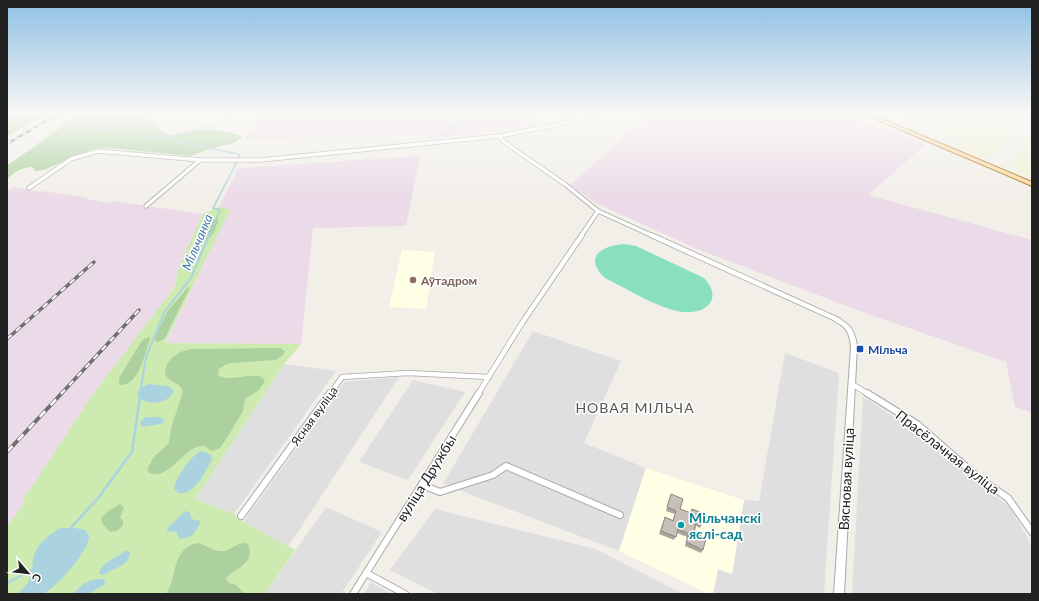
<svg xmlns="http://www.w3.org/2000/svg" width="1039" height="601" font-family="Lato,sans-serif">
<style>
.residential{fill:#e0dfdf}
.industrial{fill:#ebdbe8}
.education{fill:#ffffe5}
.farmland{fill:#eef0d5}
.grass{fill:#cdebb0}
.forest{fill:#add19e}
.pitch{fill:#88e0be}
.water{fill:#aad3df}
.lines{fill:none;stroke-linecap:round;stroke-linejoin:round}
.stream-far2{stroke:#aad3df;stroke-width:1.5}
.stream-far1{stroke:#aad3df;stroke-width:2}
.stream{stroke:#aad3df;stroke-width:2.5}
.minor-far2-casing{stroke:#a9a9a9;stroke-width:5}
.minor-far1-casing{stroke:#a9a9a9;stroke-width:6}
.minor-casing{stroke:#a9a9a9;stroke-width:8}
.tertiary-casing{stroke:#a9a9a9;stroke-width:2}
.primary-casing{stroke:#a06b00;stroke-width:2}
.minor-far2{stroke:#fff;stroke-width:3.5}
.minor-far1{stroke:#fff;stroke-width:4.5}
.minor{stroke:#fff;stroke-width:6}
.tertiary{fill:#fff;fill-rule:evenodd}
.primary{fill:#fcd6a4;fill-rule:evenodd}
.rail-far2-casing{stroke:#707070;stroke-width:2.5}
.rail-far1-casing{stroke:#707070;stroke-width:3.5}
.rail-casing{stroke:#707070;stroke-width:4}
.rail-far2{stroke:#fff;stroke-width:1.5;stroke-dasharray:4.5;stroke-linecap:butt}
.rail-far1{stroke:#fff;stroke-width:2;stroke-dasharray:6;stroke-linecap:butt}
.rail{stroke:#fff;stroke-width:2.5;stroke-dasharray:8;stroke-linecap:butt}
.wall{fill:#aba49e}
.building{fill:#c7bfb8;stroke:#8b8681}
.education-dot{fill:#8d6e63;stroke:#fff;stroke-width:1.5}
.transit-dot{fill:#1a4fb4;stroke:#fff;stroke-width:1.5}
.culture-dot{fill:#0f9aa8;stroke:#fff;stroke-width:1.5}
.labels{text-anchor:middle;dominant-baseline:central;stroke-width:3;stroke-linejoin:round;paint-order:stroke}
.education-label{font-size:12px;font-weight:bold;fill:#785e54;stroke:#fff;text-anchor:start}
.transit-label{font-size:12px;font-weight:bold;fill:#164399;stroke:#fff;text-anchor:start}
.street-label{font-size:12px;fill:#222;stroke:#fff}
.water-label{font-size:13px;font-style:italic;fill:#4a7aab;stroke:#fff}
.quarter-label{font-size:14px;letter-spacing:1px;fill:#555;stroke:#fff}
.near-street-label{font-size:14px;fill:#222;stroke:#fff}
.near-culture-label{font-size:14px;font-weight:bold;fill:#0d838f;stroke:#fff;text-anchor:start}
</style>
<rect width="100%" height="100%" fill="#f2efe9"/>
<!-- residential -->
<g class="residential">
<polygon points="533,331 621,361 584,443 646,468 619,551 443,484"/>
<polygon points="785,353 839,373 824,594 713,594 718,569 732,574 744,500 759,501"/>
<polygon points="284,364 336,371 234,514 195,499"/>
<polygon points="399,377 288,547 243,522 344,382"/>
<polygon points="413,380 465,392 408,480 359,462"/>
<polygon points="863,397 912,428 1010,507 1032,546 1032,594 852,594"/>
<polygon points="326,507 382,532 341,594 265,594"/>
<polygon points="435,509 596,549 683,594 438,594 390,570"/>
<polygon points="371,582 391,594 364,594"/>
</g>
<!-- industrial -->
<g class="industrial">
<polygon points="261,115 528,115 540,123 534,126 427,139 426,135 245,139"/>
<polygon points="650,115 843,115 884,127 925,145 868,195 1032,240 1032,413 1015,407 1006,362 857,310 697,249 596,203 570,185"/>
<polygon points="420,156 406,226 313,228 301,344 165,344 230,210 219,207 238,168"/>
<polygon points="13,187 40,192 43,191 88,198 87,199 110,203 112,201 203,214 179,267 174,287 157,312 93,394 23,500 23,505 7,526 7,191"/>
</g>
<!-- education -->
<g class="education">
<polygon points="402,250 435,252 426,309 389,307"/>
<polygon points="646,468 744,500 732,574 718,569 713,594 709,594 619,551"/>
</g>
<!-- farmland -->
<g class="farmland">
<polygon points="896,115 1031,115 994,155 985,157 975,156 958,149 956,140"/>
<polygon points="1032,135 1032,178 1021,173 1011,161"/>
</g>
<!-- grass -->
<polygon class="grass" points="219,207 230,210 165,343 301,344 284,364 195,499 234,514 243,522 295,550 265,594 7,594 7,526 23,505 23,500 93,394 174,288 179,267 203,214"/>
<!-- forest -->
<g class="forest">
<polygon points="24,115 43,115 7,136 7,123"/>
<path d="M 80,115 C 101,115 128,111 148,119 C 157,122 160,134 170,135 C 180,135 190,130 200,129 C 207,129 237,132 242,137 L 234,143 L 209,149 L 191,156 L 109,148 L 92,149 L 44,170 L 35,171 L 32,167 C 22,167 14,172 7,179 L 7,165 C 32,150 54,130 80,115 Z"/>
<path d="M 215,219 L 218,219 L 218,221 C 215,229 213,240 203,240 L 201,237 C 202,229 207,222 215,219 Z"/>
<polygon points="188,287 189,287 189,289 166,336 163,340 156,342 155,338 167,312"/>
<path d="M 149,337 L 150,340 C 144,354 139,385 121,385 L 119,384 L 119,378 L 141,342 L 144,339 Z"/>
<path d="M 281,348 L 285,352 L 283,355 L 276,360 L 233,363 L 227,364 L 219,369 L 218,375 C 229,383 248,372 262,377 L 265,381 L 259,390 L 245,399 L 243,411 L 225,441 L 220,448 L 212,451 C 209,450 207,447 204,446 C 184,444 171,481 149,473 L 147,470 L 153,458 L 169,443 L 171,428 L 183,392 C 181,382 169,383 165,374 C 165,360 178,351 191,349 Z"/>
<polygon points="120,504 124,507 120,518 123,520 123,525 117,531 110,532 102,523 101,518 108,511"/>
<path d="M 197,543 C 207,545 215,553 225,551 C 232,549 241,540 248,544 C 257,566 230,569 226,579 L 229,583 L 236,585 L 245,594 L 166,594 C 178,576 171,549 197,543 Z"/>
</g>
<!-- pitch -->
<path class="pitch" d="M 624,244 L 636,246 L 704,278 C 726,302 701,317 677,311 C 657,307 625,288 605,278 C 583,257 601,246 624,244 Z"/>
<!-- water -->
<g class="water">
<path d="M 148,384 L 167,386 L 174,390 C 170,405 145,407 137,395 L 140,388 Z"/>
<polygon points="146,417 159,417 164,420 164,422 161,424 142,427 140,422"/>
<path d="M 202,451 L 211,455 L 212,460 L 210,463 C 203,475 194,496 178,493 L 174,489 C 175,479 192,453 202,451 Z"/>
<path d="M 185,511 L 189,512 L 192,519 L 200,521 L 200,523 C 196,532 190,541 179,538 L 176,531 L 168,532 L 167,529 Z"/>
<path d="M 61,528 L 75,528 L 86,530 L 89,537 C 88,552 57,587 43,594 L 17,594 C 21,590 25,587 28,582 C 32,576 32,568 33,561 C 35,545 48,535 61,528 Z"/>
<path d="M 125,551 L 129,551 L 130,553 L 128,560 L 123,565 L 103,575 L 99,574 C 100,564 117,557 125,551 Z"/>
<polygon points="95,579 104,579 105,584 89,594 72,594 85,583"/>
</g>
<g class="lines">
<!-- stream-far2 -->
<g class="stream-far2">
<polyline points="466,115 466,118"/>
<polyline points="1020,115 1022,116"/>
<polyline points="7,117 12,118"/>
<polyline points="20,118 39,119"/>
<polyline points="63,122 163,139 238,154 240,156 213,208 220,210 209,236"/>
<polyline points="446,136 451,126 459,123"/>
<polyline points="164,138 225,122 231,115"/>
</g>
<!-- stream-far1 -->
<polyline class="stream-far1" points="141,389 146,357 165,311 191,278 209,235"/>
<!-- stream -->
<g class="stream">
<polyline points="69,530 98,498 132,452 140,397"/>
<polyline points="7,583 34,569"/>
</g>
<defs>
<g id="minor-far2">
<polyline points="499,136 504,142 566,185 598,211 653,236"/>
<polyline points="29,188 71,159 98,151 200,160 261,160 499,136 556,125 593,115"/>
<polyline points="146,206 200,160"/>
<polyline points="581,236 598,211"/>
</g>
<g id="minor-far1">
<polyline points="651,235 836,319"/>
<polyline points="852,384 868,394"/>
<polyline points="330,394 342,377 408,373 489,377"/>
<polyline points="478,394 522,323 582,235"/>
</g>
<g id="minor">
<polyline points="867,393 917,424 979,478 1008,498 1032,532"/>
<polyline points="422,485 440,492 493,475 506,466 620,515"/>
<polyline points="241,516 330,393"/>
<polyline points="366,573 405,594"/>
<polyline points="353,594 479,393"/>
</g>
<path id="tertiary" d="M 834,317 C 838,317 840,318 843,321 C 853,327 856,336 857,347 L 844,594 L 834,594 L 851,347 C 850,338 849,331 841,325 C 838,323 835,322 833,319 Z"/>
<polygon id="primary" points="866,115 873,115 1032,182 1032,186"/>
</defs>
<!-- minor-far2 casing -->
<use href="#minor-far2" class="minor-far2-casing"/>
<!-- minor-far1 casing -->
<use href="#minor-far1" class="minor-far1-casing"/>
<!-- minor casing -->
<use href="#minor" class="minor-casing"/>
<!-- tertiary casing -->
<use href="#tertiary" class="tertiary-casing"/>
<!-- primary casing -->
<use href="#primary" class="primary-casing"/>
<!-- minor-far2 -->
<use href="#minor-far2" class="minor-far2"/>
<!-- minor-far1 -->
<use href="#minor-far1" class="minor-far1"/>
<!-- minor -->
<use href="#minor" class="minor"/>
<!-- tertiary -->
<use href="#tertiary" class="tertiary"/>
<!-- primary -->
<use href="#primary" class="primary"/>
<defs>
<g id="rail-far2">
<polyline points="7,120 18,115"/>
<polyline points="7,144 56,115"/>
</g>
<g id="rail-far1">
<polyline points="7,339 94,262"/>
<polyline points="61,394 139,310"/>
</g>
<polyline id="rail" points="7,452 62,393"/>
</defs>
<!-- rail-far2 casing -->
<use href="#rail-far2" class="rail-far2-casing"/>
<!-- rail-far1 casing -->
<use href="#rail-far1" class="rail-far1-casing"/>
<!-- rail casing -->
<use href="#rail" class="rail-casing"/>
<!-- rail-far2 -->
<use href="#rail-far2" class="rail-far2"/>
<!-- rail-far1 -->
<use href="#rail-far1" class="rail-far1"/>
<!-- rail -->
<use href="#rail" class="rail"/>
</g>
<!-- wall -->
<polygon class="wall" points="671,494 680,509 690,513 692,509 702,524 700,528 696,526 694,533 703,550 701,553 685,546 687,537 677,533 674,540 659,534 665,517 673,520 675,514 666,511"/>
<!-- building -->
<polygon class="building" points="671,494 683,499 680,509 691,513 692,509 705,514 702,524 696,522 694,533 706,538 703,550 686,542 689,534 678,529 676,537 661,531 665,517 673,521 676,511 667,507"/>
<!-- sky -->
<linearGradient id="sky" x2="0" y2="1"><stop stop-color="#8fc0e4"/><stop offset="0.57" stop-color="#f9f8f5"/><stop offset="1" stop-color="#f9f8f5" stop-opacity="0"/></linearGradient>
<rect width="1039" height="200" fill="url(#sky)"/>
<!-- markers -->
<circle class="education-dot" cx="413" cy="280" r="4"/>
<rect class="transit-dot" x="856" y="345" width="8" height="8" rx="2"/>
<circle class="culture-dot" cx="681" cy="525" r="4"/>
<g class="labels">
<!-- education labels -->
<g class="education-label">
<text x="421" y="280">Аўтадром</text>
</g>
<!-- transit labels -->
<g class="transit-label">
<text x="868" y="349">Мільча</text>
</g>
<!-- street labels -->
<g class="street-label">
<text transform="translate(314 416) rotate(-54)">Ясная вуліца</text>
</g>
<!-- water labels -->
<g class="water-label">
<text transform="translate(197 242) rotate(-67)">Мільчанка</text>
</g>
<!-- quarter labels -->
<g class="quarter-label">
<text x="635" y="407">НОВАЯ МІЛЬЧА</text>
</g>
<!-- near-street labels -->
<g class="near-street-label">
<text transform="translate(948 452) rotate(38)">Прасёлачная вуліца</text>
<text transform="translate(426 478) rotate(-58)">вуліца Дружбы</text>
<text transform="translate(846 479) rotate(-87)">Вясновая вуліца</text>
</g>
<!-- near-culture labels -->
<g class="near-culture-label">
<text x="689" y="517">Мільчанскі<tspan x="689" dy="16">яслі-сад</tspan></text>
</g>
</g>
<!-- border -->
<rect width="1039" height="601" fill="none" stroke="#222222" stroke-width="16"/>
<!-- north arrow -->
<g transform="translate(28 573) rotate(118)" stroke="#ffffff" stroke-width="3" paint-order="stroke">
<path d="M0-3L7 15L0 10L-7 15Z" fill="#222222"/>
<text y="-6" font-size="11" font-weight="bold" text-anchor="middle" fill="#222222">С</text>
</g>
</svg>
